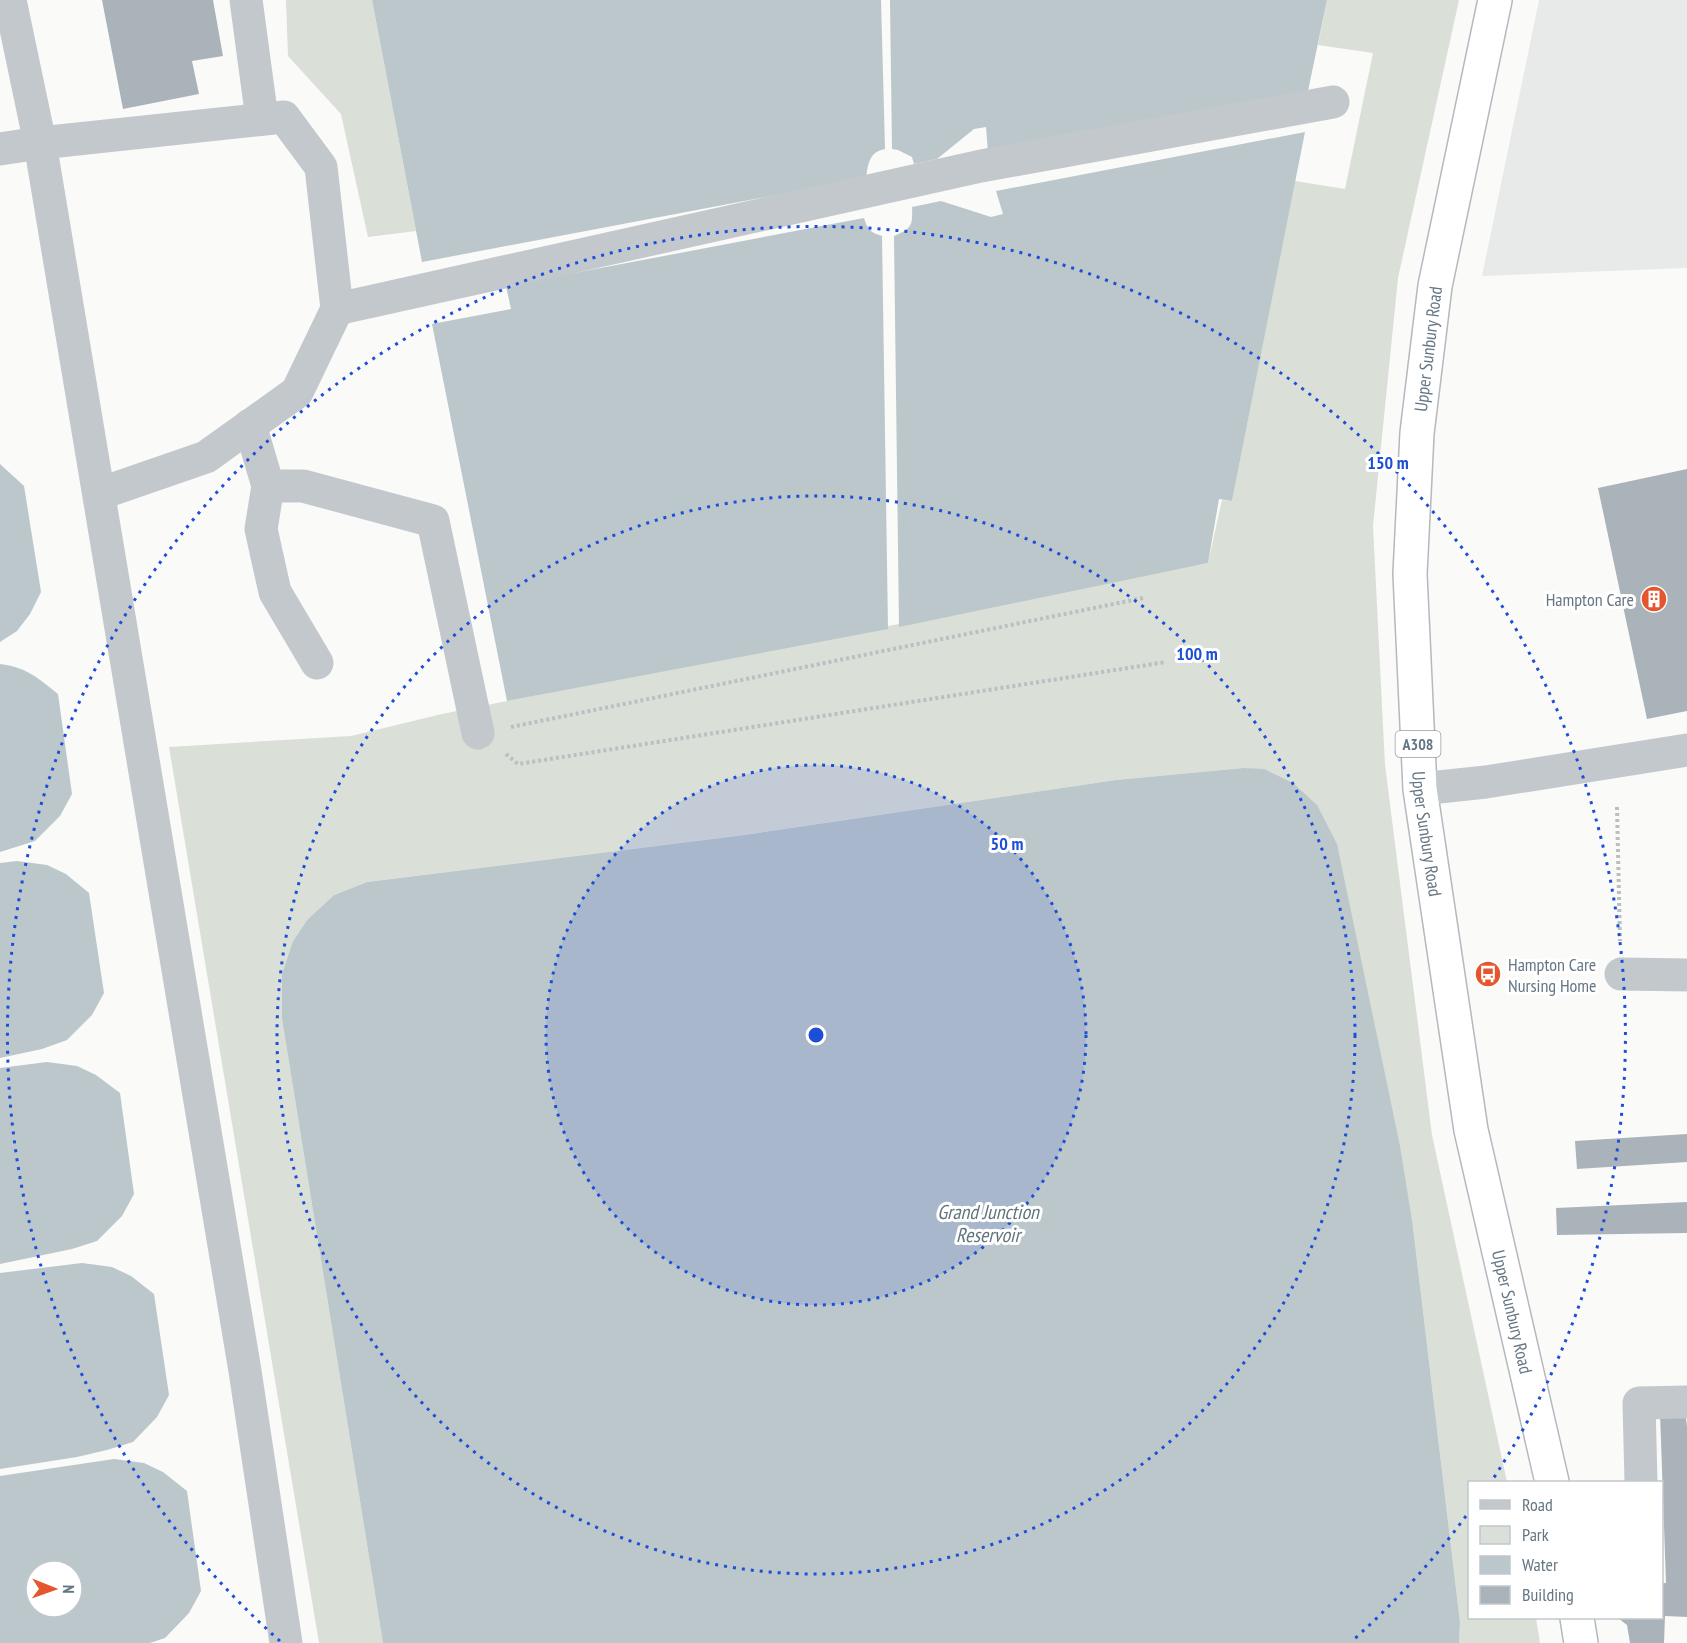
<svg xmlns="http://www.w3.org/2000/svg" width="1687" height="1643" font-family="'PT Sans Narrow',sans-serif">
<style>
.built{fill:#e8e9e9}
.green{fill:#dadfd7}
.water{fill:#bbc7cb;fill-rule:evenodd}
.building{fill:#aab3b9}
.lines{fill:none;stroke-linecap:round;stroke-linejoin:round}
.highway-casing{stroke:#b4b9bd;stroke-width:36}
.path{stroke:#bbbfc2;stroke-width:4;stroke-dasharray:3 3;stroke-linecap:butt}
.minor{stroke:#c3c8cc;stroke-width:33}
.highway{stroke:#fff;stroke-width:33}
.ring{fill:none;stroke:#1d4ed8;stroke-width:3;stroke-dasharray:3 6}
.labels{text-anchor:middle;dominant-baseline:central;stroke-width:6;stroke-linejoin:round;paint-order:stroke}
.shield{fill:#fff;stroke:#939fa8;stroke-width:1.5}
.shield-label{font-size:16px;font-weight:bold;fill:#657683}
.street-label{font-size:18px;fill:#657683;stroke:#fff}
.poi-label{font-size:18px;fill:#657683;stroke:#fff;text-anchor:end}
.water-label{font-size:20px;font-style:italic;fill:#60757c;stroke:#fff}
.centre{fill:#1d4ed8;stroke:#fff;stroke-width:3}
.ring-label{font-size:18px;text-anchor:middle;font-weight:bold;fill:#1d4ed8;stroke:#fff;stroke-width:6;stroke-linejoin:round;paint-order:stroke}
</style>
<rect width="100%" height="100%" fill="#fafaf8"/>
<!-- built -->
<polygon class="built" points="1539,0 1687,0 1687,268 1482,276"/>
<!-- green -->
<g class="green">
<polygon points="286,0 372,0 416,231 368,237 341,114 288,56"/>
<polygon points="1327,0 1459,0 1398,278 1373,526 1385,765 1432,1135 1507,1482 1470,1482 1470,1618 1536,1618 1540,1643 1459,1643 1460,1622 1413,1227 1243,768 1116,780 744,835 367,882 334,895 307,920 293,941 282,1019 383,1643 319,1643 169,747 351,736 442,714 507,701 1208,563 1222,500 1232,501 1295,181 1345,189 1373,53 1318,45"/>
</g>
<!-- water -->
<g class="water">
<path d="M 372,0 L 881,0 L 885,149 C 869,152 868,164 866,178 L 422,262 Z"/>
<polygon points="890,0 1327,0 1308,91 988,152 986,127 974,129 937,159 914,164 912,157 898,150 892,149"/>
<path d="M 1305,132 L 1232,501 L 1219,499 L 1208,563 L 899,627 L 894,236 C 911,229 913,226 912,207 L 941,201 L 991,217 L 1003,214 L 996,191 Z"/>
<path d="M 864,218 C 867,229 871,233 882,236 L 888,629 L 507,701 L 432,324 L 511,309 L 506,286 Z"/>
<polygon points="0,464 24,486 41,592 30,614 17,631 0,642"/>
<path d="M 0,664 C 26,667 38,678 58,694 L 72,794 L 60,816 L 35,841 L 0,852 Z"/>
<polygon points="1243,768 1264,769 1293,783 1317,805 1337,844 1400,1146 1413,1227 1460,1622 1459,1643 383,1643 282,1019 282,975 293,941 307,920 334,895 367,882 744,835 1116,780"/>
<polygon points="17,861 47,865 66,874 89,893 104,993 92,1015 67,1040 42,1049 0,1058 0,863"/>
<polygon points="47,1062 77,1066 96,1075 120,1093 134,1194 122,1216 97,1241 72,1249 0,1264 0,1068"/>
<polygon points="82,1263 112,1267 131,1276 154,1294 169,1395 157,1417 133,1442 107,1450 77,1457 0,1469 0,1273"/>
<path d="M 114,1459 L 144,1463 L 163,1472 L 187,1491 L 201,1591 L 189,1613 L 165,1638 L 150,1643 L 0,1643 L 0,1476 ZM 36,1571 L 72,1571 L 72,1607 L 36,1607 Z"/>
</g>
<!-- building -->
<g class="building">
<polygon points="102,0 213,0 223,56 192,61 199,94 123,109"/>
<polygon points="1687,469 1687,711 1647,719 1598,488"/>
<polygon points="1687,1134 1687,1162 1577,1169 1575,1141"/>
<polygon points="1687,1202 1687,1233 1557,1235 1556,1208"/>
<polygon points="1685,1410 1687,1427 1687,1617 1665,1616 1664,1643 1630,1643 1627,1625 1618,1618 1662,1618 1662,1583 1666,1583 1660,1413"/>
</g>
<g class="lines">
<defs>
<g id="highway">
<path id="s1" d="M 1495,0 L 1435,286 L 1417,433 L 1410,574 L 1420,789 L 1471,1130 L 1552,1482"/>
<polyline points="1577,1618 1581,1643"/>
</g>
</defs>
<!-- highway casing -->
<use href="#highway" class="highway-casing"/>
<!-- path -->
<g class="path">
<polyline points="511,727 1143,598"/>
<polyline points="506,754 518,764 1166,662"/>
<polyline points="1617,807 1620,941"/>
<polyline points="1527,989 1591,987"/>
</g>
<!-- minor -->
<g class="minor">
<polyline points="10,0 40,143 245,1371 286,1643"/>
<polyline points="246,0 262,119"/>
<polyline points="0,149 40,143 284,117 321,167 337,309 297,392 206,457 99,494"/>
<polyline points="337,309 981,166 1333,102"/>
<polyline points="250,425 268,486 261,529 275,592 317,663"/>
<polyline points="268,486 303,486 433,521 478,733"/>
<polyline points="1420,789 1486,782 1687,750"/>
<polyline points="1621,974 1687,975"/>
<polyline points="1641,1482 1639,1403 1687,1402"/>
</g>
<!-- highway -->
<use href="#highway" class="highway"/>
</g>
<!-- distance rings -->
<circle cx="816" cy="1035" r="270" fill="#1d4ed8" fill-opacity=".12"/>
<g class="ring">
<circle cx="816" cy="1035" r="270"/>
<circle cx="816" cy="1035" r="539"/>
<path d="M1466 1516A809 809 0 0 1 1352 1641M280 1641A809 809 0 1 1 1491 1482"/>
</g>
<!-- icons -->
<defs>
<symbol id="building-disc" viewBox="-11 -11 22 22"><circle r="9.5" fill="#e4572e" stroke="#fff"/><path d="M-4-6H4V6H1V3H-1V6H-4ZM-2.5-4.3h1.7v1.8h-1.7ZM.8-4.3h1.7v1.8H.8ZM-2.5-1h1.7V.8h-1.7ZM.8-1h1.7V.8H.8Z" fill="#fff"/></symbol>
<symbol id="bus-disc" viewBox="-11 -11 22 22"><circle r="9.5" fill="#e4572e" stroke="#fff"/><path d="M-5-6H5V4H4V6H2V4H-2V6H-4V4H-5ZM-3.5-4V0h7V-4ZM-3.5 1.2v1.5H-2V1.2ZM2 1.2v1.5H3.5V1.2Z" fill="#fff"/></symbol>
</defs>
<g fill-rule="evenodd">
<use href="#building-disc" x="1639" y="584" width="30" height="30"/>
<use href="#bus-disc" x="1473" y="959" width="30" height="30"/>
</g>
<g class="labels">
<!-- shield labels -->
<rect class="shield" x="1395.5" y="731" width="45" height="26" rx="4.5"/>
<g class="shield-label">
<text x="1418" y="744">A308</text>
</g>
<!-- street labels -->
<g class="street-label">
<text transform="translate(1428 349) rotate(-83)">Upper Sunbury Road</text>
<text stroke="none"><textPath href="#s1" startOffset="842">Upper Sunbury Road</textPath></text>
<text stroke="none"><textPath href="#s1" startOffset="1328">Upper Sunbury Road</textPath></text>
</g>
<!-- poi labels -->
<g class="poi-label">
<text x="1634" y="599">Hampton Care</text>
<text x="1508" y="964" text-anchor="start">Hampton Care<tspan x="1508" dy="21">Nursing Home</tspan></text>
</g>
<!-- water labels -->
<g class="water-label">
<text x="988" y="1212">Grand Junction<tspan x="988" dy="23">Reservoir</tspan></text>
</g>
</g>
<circle cx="816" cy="1035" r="9" class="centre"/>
<g class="ring-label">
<text x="1388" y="469">150 m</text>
<text x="1197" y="660">100 m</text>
<text x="1007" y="850">50 m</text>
</g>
<!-- legend -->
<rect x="1468" y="1481" width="195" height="138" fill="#ffffff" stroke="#c1c8cd" stroke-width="1.5"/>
<rect x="1480" y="1500" width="30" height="9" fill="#c3c8cc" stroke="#c1c8cd" stroke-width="1.5"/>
<text x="1522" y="1511" font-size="18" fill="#657683">Road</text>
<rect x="1480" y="1526" width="30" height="18" fill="#dadfd7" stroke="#c1c8cd" stroke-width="1.5"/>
<text x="1522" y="1541" font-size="18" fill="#657683">Park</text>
<rect x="1480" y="1556" width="30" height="18" fill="#bbc7cb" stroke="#c1c8cd" stroke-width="1.5"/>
<text x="1522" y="1571" font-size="18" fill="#657683">Water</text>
<rect x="1480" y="1586" width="30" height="18" fill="#aab3b9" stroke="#c1c8cd" stroke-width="1.5"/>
<text x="1522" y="1601" font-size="18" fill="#657683">Building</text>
<!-- north arrow -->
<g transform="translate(54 1589) rotate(91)"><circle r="28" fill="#ffffff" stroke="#c1c8cd" stroke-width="1.5"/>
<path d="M0-4.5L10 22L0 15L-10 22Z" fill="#e4572e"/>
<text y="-9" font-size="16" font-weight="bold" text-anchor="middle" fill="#657683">N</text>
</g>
</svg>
